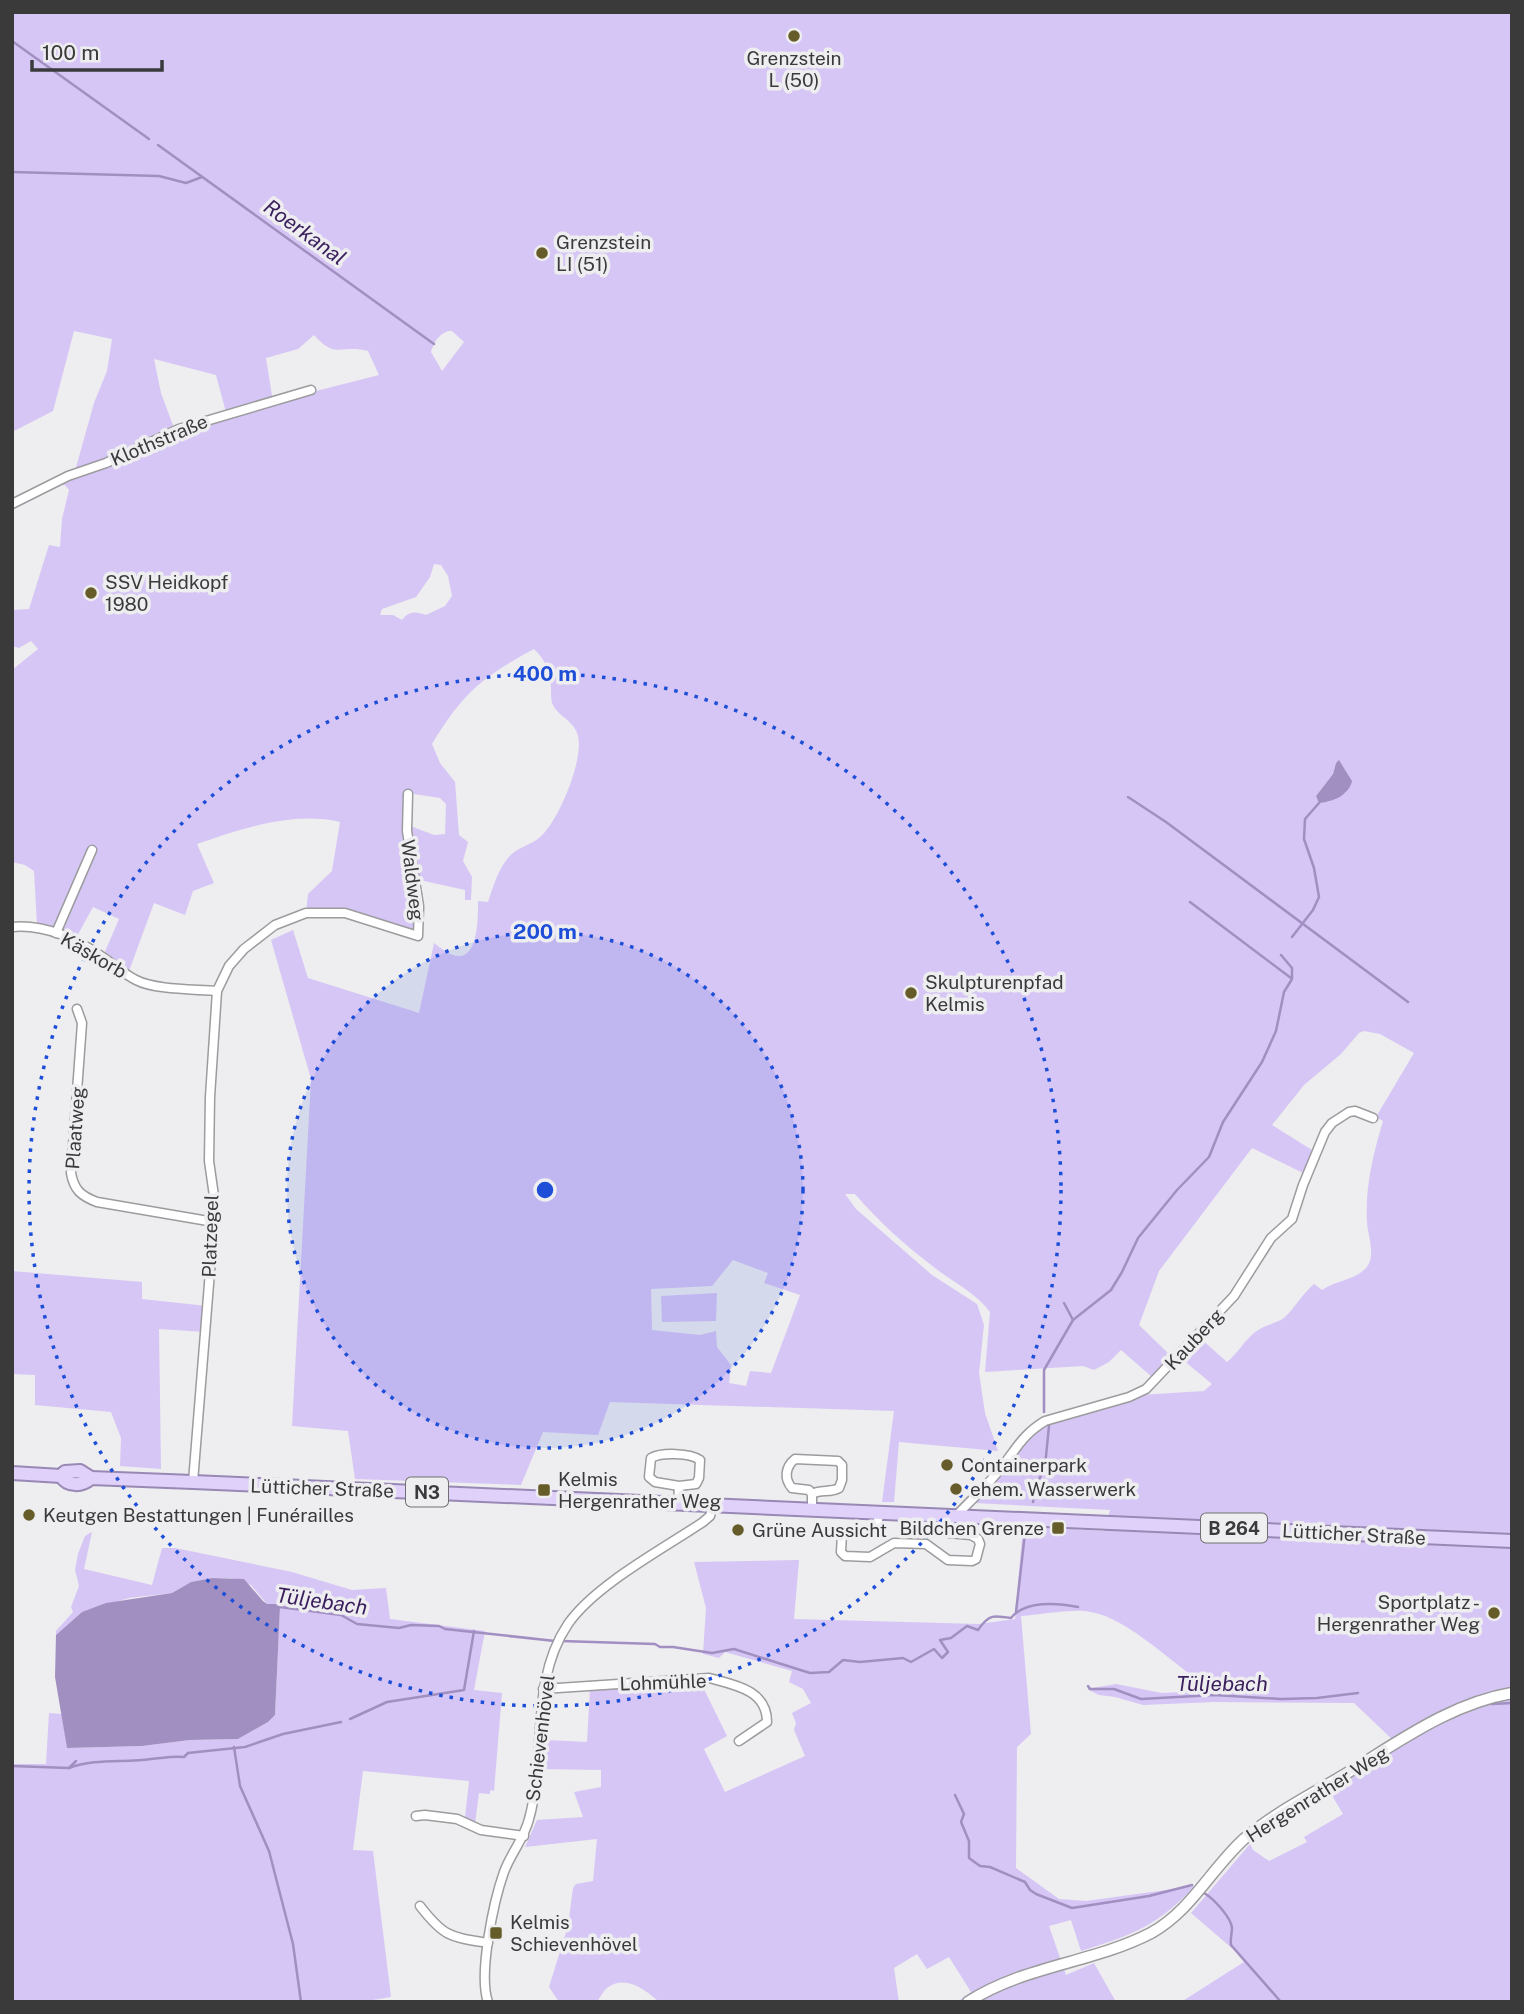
<svg xmlns="http://www.w3.org/2000/svg" width="1524" height="2014" font-family="'Public Sans',sans-serif">
<style>
.green{fill:#d6c6f5;fill-rule:evenodd}
.water{fill:#a18fc1}
.lines{fill:none;stroke-linecap:round;stroke-linejoin:round}
.stream{stroke:#a18fc1;stroke-width:2.5}
.minor-casing{stroke:#9c9b9e;stroke-width:11}
.tertiary-casing{stroke:#9c9b9e;stroke-width:13}
.primary-casing{stroke:#9889b4;stroke-width:16}
.minor{stroke:#fff;stroke-width:8}
.tertiary{stroke:#fff;stroke-width:10}
.primary{stroke:#dfd1f9;stroke-width:12}
.ring{fill:none;stroke:#1d4ed8;stroke-width:3.5;stroke-dasharray:3.5 7}
.poi-dot{fill:#655c29;stroke:#eeedf0;stroke-width:2.5}
.labels{text-anchor:middle;dominant-baseline:central;stroke-width:7;stroke-linejoin:round;paint-order:stroke}
.shield{fill:#eeedf0;stroke:#707071;stroke-width:2}
.shield-label{font-size:18px;font-weight:bold;fill:#3a3a3b}
.poi-label{font-size:19px;fill:#3a3a3b;stroke:#eeedf0;text-anchor:start}
.street-label{font-size:19px;fill:#3a3a3b;stroke:#eeedf0}
.water-label{font-size:21px;font-style:italic;fill:#391f5c;stroke:#eeedf0}
.centre{fill:#1d4ed8;stroke:#eeedf0;stroke-width:3.5}
.ring-label{font-size:21px;text-anchor:middle;font-weight:bold;fill:#1d4ed8;stroke:#eeedf0;stroke-width:7;stroke-linejoin:round;paint-order:stroke}
</style>
<rect width="100%" height="100%" fill="#eeedf0"/>
<!-- green -->
<g class="green">
<path d="M 12,12 L 1512,12 L 1512,2002 L 1181,2002 L 1244,1962 L 1234,1950 L 1191,1913 L 1250,1844 L 1253,1850 L 1269,1861 L 1307,1842 L 1304,1837 L 1343,1814 L 1330,1792 L 1313,1787 L 1394,1741 L 1354,1703 L 1214,1702 L 1143,1705 L 1115,1697 L 1099,1695 L 1087,1689 L 1116,1684 L 1162,1693 L 1208,1691 L 1209,1687 C 1174,1666 1130,1619 1091,1612 C 1072,1608 1041,1615 1021,1616 L 1031,1734 L 1017,1747 L 1016,1868 L 1059,1899 L 1086,1901 L 1195,1886 C 1156,1927 1134,1934 1081,1951 L 1071,1920 L 1049,1926 L 1066,1975 L 1094,1963 L 1116,2002 L 957,2002 L 971,1992 L 949,1957 L 927,1969 L 917,1954 L 894,1968 L 899,2002 L 659,2002 C 646,1990 625,1974 607,1988 C 603,1991 600,1998 597,2002 L 559,2002 L 549,1987 L 568,1926 L 573,1888 L 576,1884 L 593,1881 L 597,1839 L 525,1847 L 537,1820 L 583,1817 L 574,1792 L 601,1787 L 601,1770 L 542,1769 L 546,1740 L 587,1742 L 590,1689 L 700,1681 L 727,1736 L 704,1749 L 725,1792 L 805,1756 L 794,1730 L 796,1723 L 792,1713 L 811,1703 L 803,1689 L 789,1682 L 792,1671 L 725,1652 L 719,1658 L 703,1654 L 706,1608 L 694,1562 L 799,1560 L 794,1619 L 979,1624 L 1015,1619 L 1023,1526 L 1104,1531 L 1110,1510 L 975,1503 L 1027,1437 L 1048,1424 L 1140,1395 L 1204,1391 L 1212,1384 L 1182,1359 L 1200,1338 L 1227,1362 C 1238,1353 1244,1341 1254,1333 C 1263,1325 1276,1324 1284,1318 C 1295,1308 1302,1294 1314,1284 L 1322,1290 C 1335,1281 1354,1280 1365,1269 C 1377,1258 1368,1237 1367,1222 C 1365,1187 1373,1155 1383,1121 L 1376,1117 L 1414,1053 L 1380,1034 L 1364,1031 L 1359,1033 L 1341,1054 L 1304,1085 L 1272,1125 L 1312,1150 L 1303,1173 L 1252,1148 L 1159,1271 L 1139,1325 L 1171,1356 L 1152,1377 L 1121,1350 L 1109,1362 L 1094,1370 L 1083,1366 L 985,1372 L 990,1312 C 975,1292 954,1283 935,1268 C 906,1246 878,1221 855,1194 L 845,1194 L 856,1209 L 932,1275 L 977,1304 L 984,1325 L 979,1373 L 985,1413 L 998,1451 L 899,1442 L 894,1502 L 882,1502 L 894,1411 L 610,1402 L 598,1435 L 543,1432 L 521,1485 L 355,1479 L 348,1431 L 292,1426 L 311,1079 L 271,940 L 293,930 L 308,978 L 419,1013 L 434,943 C 441,948 450,956 459,956 C 479,956 478,914 478,901 L 488,902 C 493,887 498,870 508,858 C 517,847 529,846 539,838 C 558,823 584,760 578,736 C 575,721 557,716 552,703 C 551,698 551,691 551,687 C 549,671 546,660 534,649 C 482,677 463,693 432,744 L 440,763 L 455,782 L 459,835 L 468,842 L 463,861 L 472,877 L 471,900 L 465,900 L 465,890 L 415,879 L 418,936 L 345,913 L 306,913 L 308,894 L 332,871 L 340,822 C 293,811 241,829 197,844 L 214,883 L 193,891 L 185,915 L 154,903 L 129,971 L 104,954 L 119,919 L 93,907 L 76,938 L 37,924 L 34,871 L 25,865 L 12,862 L 12,670 L 38,649 L 31,641 L 19,648 L 12,646 L 12,610 L 29,609 L 49,545 L 60,547 L 62,519 L 69,490 L 65,485 L 56,485 L 167,437 L 227,416 L 216,375 L 154,359 L 161,393 L 174,428 L 103,461 L 75,471 L 94,403 L 107,371 L 112,339 L 74,331 L 53,411 L 12,432 ZM 448,331 L 452,331 L 464,342 L 442,371 L 431,352 C 434,342 438,335 448,331 ZM 314,335 C 336,360 341,344 368,351 L 379,375 L 273,402 L 266,358 L 298,349 ZM 434,564 L 441,565 L 448,576 L 452,596 L 445,606 L 426,615 C 415,611 409,611 402,620 L 393,615 L 380,615 L 382,609 L 416,597 L 430,577 ZM 1336,763 L 1342,765 L 1349,776 L 1346,792 L 1328,802 L 1316,796 L 1333,774 ZM 407,793 L 440,798 L 446,804 L 445,834 L 434,835 L 405,824 ZM 733,1260 L 768,1273 L 764,1283 L 800,1295 L 771,1373 L 750,1371 L 746,1386 L 729,1383 L 731,1365 L 717,1347 L 716,1331 L 700,1335 L 652,1330 L 651,1289 L 712,1286 Z"/>
<polygon points="12,1271 142,1282 142,1299 207,1306 205,1332 159,1329 161,1469 120,1466 121,1438 111,1412 35,1405 35,1375 12,1374"/>
<polygon points="717,1293 716,1321 662,1322 661,1296"/>
<polygon points="92,1532 84,1569 152,1585 162,1548 175,1548 292,1572 352,1590 386,1588 390,1619 485,1631 474,1690 502,1693 494,1791 490,1790 490,1794 479,1793 475,1824 465,1818 469,1781 363,1771 353,1850 373,1851 391,1997 361,2002 12,2002 12,1764 46,1764 49,1713 62,1714 67,1748 142,1746 190,1740 238,1739 268,1722 275,1715 280,1607 278,1604 267,1604 251,1585 231,1578 212,1578 191,1582 172,1593 129,1598 82,1612 56,1635 56,1631 73,1612 71,1607 79,1586 75,1570 78,1554 85,1536"/>
</g>
<!-- water -->
<g class="water">
<path d="M 1339,760 L 1352,781 C 1349,795 1333,802 1319,803 L 1316,796 L 1333,774 L 1336,763 Z"/>
<polygon points="212,1578 244,1579 263,1601 267,1604 278,1604 280,1607 275,1715 268,1722 238,1739 190,1740 142,1746 67,1748 55,1677 56,1635 82,1612 106,1603 172,1593 191,1582"/>
</g>
<g class="lines">
<!-- stream -->
<g class="stream">
<polyline points="12,41 149,139"/>
<polyline points="158,145 434,344"/>
<polyline points="12,172 159,176 186,183 202,177"/>
<polyline points="1128,797 1166,822 1408,1002"/>
<polyline points="1190,902 1291,978"/>
<polyline points="1292,937 1313,910 1319,897 1314,868 1304,839 1305,819 1319,803"/>
<polyline points="1064,1303 1073,1320"/>
<polyline points="1044,1412 1044,1370 1073,1320 1111,1290 1122,1272 1138,1238 1177,1190 1209,1157 1223,1122 1262,1062 1276,1031 1284,992 1292,979 1292,968 1281,955"/>
<polyline points="1033,1502 1035,1489 1045,1466 1049,1426"/>
<polyline points="280,1607 341,1615 357,1624 399,1628 411,1625 439,1626 445,1629 555,1641"/>
<polyline points="1016,1612 1025,1533"/>
<path d="M 561,1641 L 655,1644 L 660,1647 L 673,1647 L 712,1653 L 734,1649 L 810,1673 L 829,1672 L 843,1660 L 860,1662 L 903,1658 L 911,1662 L 934,1649 L 942,1658 L 948,1652 L 940,1640 L 951,1638 L 967,1626 L 978,1630 C 989,1614 994,1615 1011,1618 C 1025,1600 1058,1603 1078,1607"/>
<polyline points="1088,1686 1090,1689 1114,1689 1141,1699 1214,1695 1281,1699 1317,1698 1358,1693"/>
<polyline points="1490,1701 1492,1704 1512,1703"/>
<polyline points="350,1719 387,1702 464,1690 474,1631"/>
<polyline points="234,1747 240,1786 269,1851 293,1944 301,2002"/>
<polyline points="12,1766 69,1768 76,1761"/>
<path d="M 69,1768 C 95,1758 124,1763 151,1759 C 163,1758 172,1756 184,1757 L 188,1753 L 245,1747 L 283,1734 L 341,1722"/>
<polyline points="955,1795 964,1814 961,1822 969,1841 969,1858 980,1866 990,1867 1025,1882 1030,1890 1036,1894 1072,1908 1149,1896 1192,1885"/>
<path d="M 1204,1893 C 1213,1898 1231,1917 1232,1928 C 1232,1933 1230,1939 1231,1945 L 1281,2002"/>
</g>
<defs>
<g id="minor">
<polyline points="12,504 68,476 106,463 179,429 311,390"/>
<path d="M 12,927 C 45,924 77,939 104,958 C 114,965 124,974 136,980 C 155,990 194,989 217,991"/>
<polyline points="56,933 92,850"/>
<path d="M 77,1009 L 82,1023 L 71,1173 C 74,1190 81,1196 97,1202 L 214,1222"/>
<polyline points="193,1482 214,1222 214,1196 209,1161 210,1097 217,991 229,966 244,949 275,925 306,913 345,913 418,936 419,906 407,831 408,794"/>
<path d="M 678,1504 L 679,1486 L 696,1484 L 699,1478 L 700,1460 C 690,1453 662,1452 651,1458 L 649,1477 L 655,1482 L 679,1486"/>
<path d="M 812,1509 L 812,1494 L 809,1490 L 792,1488 C 784,1479 785,1467 795,1459 L 838,1461 L 842,1465 L 842,1480 L 839,1488 C 831,1493 820,1489 812,1494"/>
<path d="M 879,1514 C 876,1544 859,1523 842,1534 L 841,1552 L 845,1556 L 870,1557 L 894,1543 L 926,1544 L 948,1560 L 972,1561 L 976,1559 L 980,1544 L 978,1539 L 971,1535 L 948,1533 L 943,1527 L 944,1516"/>
<path d="M 956,1516 C 971,1500 988,1485 1001,1468 C 1017,1448 1022,1435 1045,1421 L 1129,1397 L 1146,1389 L 1234,1296 L 1271,1238 L 1292,1219 L 1303,1185 L 1325,1132 L 1332,1123 L 1349,1112 L 1355,1111 L 1373,1118"/>
<path d="M 543,1689 L 709,1678 C 735,1685 767,1690 767,1722 L 739,1741"/>
<polyline points="416,1816 425,1815 457,1819 481,1830 524,1836"/>
<path d="M 420,1906 C 444,1937 450,1937 488,1943"/>
<path d="M 488,2002 C 478,1974 494,1900 504,1872 C 511,1853 524,1839 529,1819 C 547,1755 529,1682 568,1624 C 595,1585 663,1549 703,1522 L 710,1516 L 713,1505"/>
</g>
<path id="tertiary" d="M 968,2002 C 1023,1966 1093,1963 1151,1933 C 1191,1911 1211,1869 1244,1839 C 1273,1814 1309,1796 1342,1776 C 1396,1744 1448,1704 1512,1693"/>
<g id="primary">
<polyline points="12,1473 61,1476 65,1472 80,1471 91,1478"/>
<path d="M 61,1476 C 68,1487 82,1486 91,1478 L 193,1482 L 1512,1541"/>
</g>
</defs>
<!-- minor casing -->
<use href="#minor" class="minor-casing"/>
<!-- tertiary casing -->
<use href="#tertiary" class="tertiary-casing"/>
<!-- primary casing -->
<use href="#primary" class="primary-casing"/>
<!-- minor -->
<use href="#minor" class="minor"/>
<!-- tertiary -->
<use href="#tertiary" class="tertiary"/>
<!-- primary -->
<use href="#primary" class="primary"/>
</g>
<!-- distance rings -->
<circle cx="545" cy="1190" r="258" fill="#1d4ed8" fill-opacity=".12"/>
<g class="ring">
<circle cx="545" cy="1190" r="258"/>
<circle cx="545" cy="1190" r="516"/>
</g>
<!-- markers -->
<g class="poi-dot">
<circle cx="794" cy="36" r="7"/>
<circle cx="542" cy="253" r="7"/>
<circle cx="91" cy="593" r="7"/>
<circle cx="911" cy="993" r="7"/>
<circle cx="947" cy="1465" r="7"/>
<circle cx="956" cy="1489" r="7"/>
<rect x="537" y="1483" width="14" height="14" rx="3.5"/>
<circle cx="29" cy="1515" r="7"/>
<rect x="1051" y="1521" width="14" height="14" rx="3.5"/>
<circle cx="738" cy="1530" r="7"/>
<circle cx="1494" cy="1613" r="7"/>
<rect x="489" y="1926" width="14" height="14" rx="3.5"/>
</g>
<g class="labels">
<!-- shield labels -->
<g class="shield">
<rect x="406" y="1477.5" width="42" height="29" rx="5"/>
<rect x="1201" y="1513.5" width="66" height="29" rx="5"/>
</g>
<g class="shield-label">
<text x="427" y="1492">N3</text>
<text x="1234" y="1528">B 264</text>
</g>
<!-- poi labels -->
<g class="poi-label">
<text x="794" y="58" text-anchor="middle">Grenzstein<tspan x="794" dy="22">L (50)</tspan></text>
<text x="556" y="242">Grenzstein<tspan x="556" dy="22">LI (51)</tspan></text>
<text x="105" y="582">SSV Heidkopf<tspan x="105" dy="22">1980</tspan></text>
<text x="925" y="982">Skulpturenpfad<tspan x="925" dy="22">Kelmis</tspan></text>
<text x="961" y="1465">Containerpark</text>
<text x="558" y="1479">Kelmis<tspan x="558" dy="22">Hergenrather Weg</tspan></text>
<text x="970" y="1489">ehem. Wasserwerk</text>
<text x="43" y="1515">Keutgen Bestattungen | Funérailles</text>
<text x="1044" y="1528" text-anchor="end">Bildchen Grenze</text>
<text x="752" y="1530">Grüne Aussicht</text>
<text x="1480" y="1602" text-anchor="end">Sportplatz -<tspan x="1480" dy="22">Hergenrather Weg</tspan></text>
<text x="510" y="1922">Kelmis<tspan x="510" dy="22">Schievenhövel</tspan></text>
</g>
<!-- street labels -->
<g class="street-label">
<text transform="translate(159 440) rotate(-23)">Klothstraße</text>
<text transform="translate(413 880) rotate(83)">Waldweg</text>
<text transform="translate(94 955) rotate(30)">Käskorb</text>
<text transform="translate(75 1128) rotate(-86)">Plaatweg</text>
<text transform="translate(210 1236) rotate(-88)">Platzegel</text>
<text transform="translate(1194 1339) rotate(-47)">Kauberg</text>
<text transform="translate(322 1488) rotate(2)">Lütticher Straße</text>
<text transform="translate(1354 1534) rotate(3)">Lütticher Straße</text>
<text transform="translate(663 1682) rotate(-2)">Lohmühle</text>
<text transform="translate(540 1738) rotate(-83)">Schievenhövel</text>
<text transform="translate(1317 1794) rotate(-32)">Hergenrather Weg</text>
</g>
<!-- water labels -->
<g class="water-label">
<text transform="translate(305 232) rotate(36)">Roerkanal</text>
<text transform="translate(322 1601) rotate(8)">Tüljebach</text>
<text x="1222" y="1683">Tüljebach</text>
</g>
</g>
<circle cx="545" cy="1190" r="10" class="centre"/>
<g class="ring-label">
<text x="545" y="681">400 m</text>
<text x="545" y="939">200 m</text>
</g>
<!-- border -->
<rect width="1524" height="2014" fill="none" stroke="#3a3a3b" stroke-width="28"/>
<!-- scale -->
<path d="M32 60v10h130v-10" fill="none" stroke="#3a3a3b" stroke-width="3.5"/>
<text x="42" y="60" font-size="21" fill="#3a3a3b" stroke="#eeedf0" stroke-width="5" paint-order="stroke">100 m</text>
</svg>
